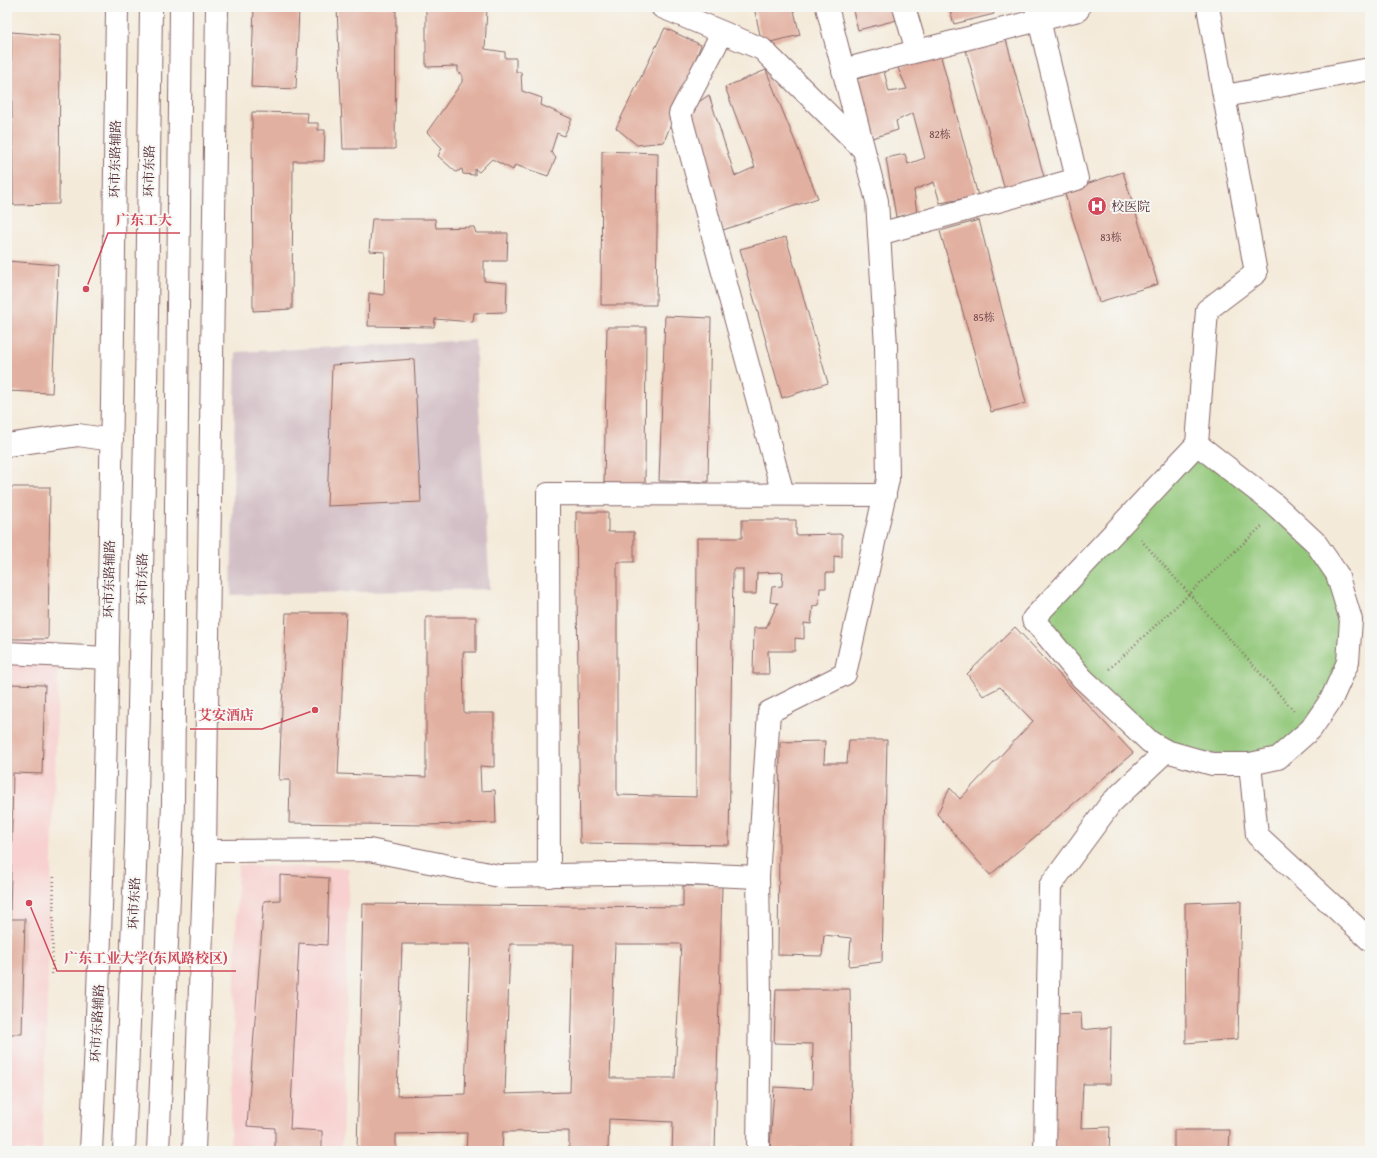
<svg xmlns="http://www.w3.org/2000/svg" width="1377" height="1158" font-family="'Gentium Book Plus','Noto Serif SC',serif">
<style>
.built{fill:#f7d0cf}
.industrial{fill:#d2bec5}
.green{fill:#93c87a;stroke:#6e7452}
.building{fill:#e2b0a0;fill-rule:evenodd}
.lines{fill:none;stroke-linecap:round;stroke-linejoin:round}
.minor-casing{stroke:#866668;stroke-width:24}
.major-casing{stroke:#866668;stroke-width:24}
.highway-casing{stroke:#866668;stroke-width:24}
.path{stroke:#866668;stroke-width:2.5;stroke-dasharray:1 3;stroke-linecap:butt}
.minor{stroke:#fff;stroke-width:22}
.major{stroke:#fff;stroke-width:22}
.highway{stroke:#fff;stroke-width:22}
.labels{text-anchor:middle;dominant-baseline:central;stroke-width:4;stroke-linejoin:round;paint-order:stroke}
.number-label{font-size:11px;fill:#704348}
.street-label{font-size:13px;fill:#4a1f2b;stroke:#f6f6f2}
.poi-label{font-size:13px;fill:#4a1f2b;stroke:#f6f6f2;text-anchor:start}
.leader{fill:none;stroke:#d1495b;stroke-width:1.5}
.callout-dot{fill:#d1495b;stroke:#f6f6f2;stroke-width:1.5}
.callout-label{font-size:14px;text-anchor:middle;font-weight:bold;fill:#d1495b;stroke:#f6f6f2;stroke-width:4;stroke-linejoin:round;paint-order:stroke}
</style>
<rect width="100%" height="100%" fill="#f6f6f2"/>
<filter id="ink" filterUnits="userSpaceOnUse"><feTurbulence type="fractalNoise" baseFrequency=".025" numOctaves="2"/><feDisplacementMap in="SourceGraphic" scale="8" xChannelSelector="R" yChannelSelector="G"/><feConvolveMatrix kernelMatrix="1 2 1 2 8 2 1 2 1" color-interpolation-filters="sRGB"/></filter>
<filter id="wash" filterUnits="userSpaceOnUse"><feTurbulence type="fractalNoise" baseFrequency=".012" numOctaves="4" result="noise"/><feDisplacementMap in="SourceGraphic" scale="16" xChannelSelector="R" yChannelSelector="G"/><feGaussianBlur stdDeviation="0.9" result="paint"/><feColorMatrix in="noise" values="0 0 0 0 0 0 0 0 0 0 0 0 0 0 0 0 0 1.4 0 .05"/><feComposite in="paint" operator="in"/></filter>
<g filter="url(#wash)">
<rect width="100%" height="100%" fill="#f4ead9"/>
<!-- built -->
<g class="built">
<polygon points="7,641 57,642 59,655 42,1151 7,1151"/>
<polygon points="238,865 349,868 342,1151 230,1151"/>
</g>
<!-- industrial -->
<polygon class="industrial" points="475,340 490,589 231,595 236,352"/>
<!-- green -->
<polygon class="green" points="1197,444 1337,574 1348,662 1278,758 1166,751 1033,619"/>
<g id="blocks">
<!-- building -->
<g class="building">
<polygon points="254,7 299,7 296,89 251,87"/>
<polygon points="337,7 396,7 395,149 343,149"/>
<polygon points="426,7 487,7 485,49 505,52 505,58 516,58 516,72 521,72 522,91 542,98 541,105 572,119 564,136 557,133 551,152 556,158 548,176 515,165 513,170 492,159 479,172 475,169 475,175 463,174 462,169 456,172 438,156 442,148 427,132 462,82 462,74 458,73 458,66 426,67"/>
<polygon points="754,7 793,7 800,35 762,44"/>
<polygon points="852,7 893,7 897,20 858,30"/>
<polygon points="949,7 992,7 994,14 954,24"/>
<polygon points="665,28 701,45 664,142 637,145 616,128"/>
<polygon points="11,32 60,36 59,204 13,205"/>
<polygon points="1005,36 1046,184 1006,194 965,47"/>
<polygon points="940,53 978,196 940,203 934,182 914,190 917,214 896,217 886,158 905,154 908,164 925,158 913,113 896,121 898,130 872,138 857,79 884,71 889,92 907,89 898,68"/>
<polygon points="766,70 818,198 723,230 687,110 709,95 735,176 755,167 725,87"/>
<polygon points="252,112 308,113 307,123 318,123 318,130 325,130 324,161 293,161 292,309 253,311"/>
<polygon points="602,151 658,153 656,305 601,305"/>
<polygon points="1123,172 1158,284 1099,302 1064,191"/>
<polygon points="372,219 435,219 436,228 474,227 476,233 508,233 507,261 484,261 484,281 507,283 506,312 474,313 473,322 435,319 434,327 368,326 369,293 384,295 385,252 369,251"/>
<polygon points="979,220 1026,403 991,412 940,231"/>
<polygon points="786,237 828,383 782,398 740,249"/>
<polygon points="7,261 58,265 52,393 7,391"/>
<polygon points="665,316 711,318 708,482 659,481"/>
<polygon points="607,327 646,327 645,484 604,484"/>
<polygon points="414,359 421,502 327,506 332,365"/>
<polygon points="7,487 50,487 48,639 7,639"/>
<polygon points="576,512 608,512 608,532 634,532 634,562 617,562 617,795 696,797 697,538 742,538 742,520 796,520 796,535 842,534 842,557 834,556 834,573 826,573 826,588 820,588 819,605 813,606 811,624 804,623 804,639 795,638 795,651 768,651 769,674 753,674 754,628 766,628 778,603 770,602 772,587 782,586 783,572 757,573 756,594 743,594 743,569 733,569 729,845 580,843"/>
<polygon points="286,613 346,613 338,774 426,777 426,617 476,617 476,652 463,652 464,713 494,713 494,767 480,766 481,791 495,790 496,823 427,825 289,823 290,780 279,780"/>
<polygon points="1015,627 1133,753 990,875 937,814 950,788 960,799 1033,721 1000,687 983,696 967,674"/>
<polygon points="7,684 45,685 42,774 13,773 10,919 25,919 22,1034 7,1034"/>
<polygon points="849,740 887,740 882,962 849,966 851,938 824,935 822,956 778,955 780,742 825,741 824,763 847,763"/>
<polygon points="280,875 329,878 327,945 299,943 290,1129 322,1131 322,1151 275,1151 275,1128 247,1126 264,901 280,900"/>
<path d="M 683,886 L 722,886 L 715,1151 L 672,1151 L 673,1122 L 609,1119 L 608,1151 L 569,1151 L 569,1131 L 503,1132 L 502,1151 L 466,1151 L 467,1133 L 396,1134 L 396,1151 L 357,1151 L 363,904 L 683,907 ZM 402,944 L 470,944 L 465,1094 L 397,1096 ZM 510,944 L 574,944 L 570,1092 L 505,1094 ZM 615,944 L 681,944 L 675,1078 L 610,1078 Z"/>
<polygon points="1241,901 1238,1039 1186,1043 1185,903"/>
<polygon points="776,989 850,989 852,1147 770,1149 774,1087 812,1089 813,1044 774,1043"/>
<polygon points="1081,1013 1082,1030 1111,1027 1110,1084 1083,1084 1081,1128 1110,1127 1109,1151 1054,1151 1054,1014"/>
<polygon points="1174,1130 1230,1130 1229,1151 1174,1151"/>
</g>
</g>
</g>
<g filter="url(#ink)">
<use href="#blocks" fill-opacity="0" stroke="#866668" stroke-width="1"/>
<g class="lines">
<defs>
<g id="minor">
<polyline points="662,7 762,49 863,149"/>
<polyline points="904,7 917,51"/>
<polyline points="722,33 680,114 783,494"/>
<polyline points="843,70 1078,10"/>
<polyline points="1225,96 1370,69"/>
<polyline points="879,234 1077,179 1036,7"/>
<polyline points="1197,444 1273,503 1315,542 1337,574 1351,620 1348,662 1331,700 1311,729 1278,758 1250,764 1212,764 1166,751 1150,742 1082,678 1033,619 1197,444 1207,310 1256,273 1208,7"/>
<polyline points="7,445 78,435 112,440"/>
<polyline points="7,653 108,658"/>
<polyline points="1250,764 1257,835 1370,940"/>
<polyline points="205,851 369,850 499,876 666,873 758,877"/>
<polyline points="549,876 548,494 885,495"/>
<polyline points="758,1151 760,994 758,877 769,712 845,674 888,479 886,346 877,201 827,7"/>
<polyline points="1045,1151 1050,886 1111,803 1166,751"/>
</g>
<g id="major">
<path d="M 91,1151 C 110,770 112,388 117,7"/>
<polyline points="194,1151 205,851 217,7"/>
</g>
<g id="highway">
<polyline points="124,1151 136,842 146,390 151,7"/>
<polyline points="158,1151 173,804 181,7"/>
</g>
</defs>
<!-- minor casing -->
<use href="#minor" class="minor-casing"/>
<!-- major casing -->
<use href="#major" class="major-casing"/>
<!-- highway casing -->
<use href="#highway" class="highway-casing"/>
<!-- path -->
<g class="path">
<polyline points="1141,540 1294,711"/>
<polyline points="1109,669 1262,526"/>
<polyline points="52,974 54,874"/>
</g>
<!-- minor -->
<use href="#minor" class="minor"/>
<!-- major -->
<use href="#major" class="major"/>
<!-- highway -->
<use href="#highway" class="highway"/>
</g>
</g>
<!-- icons -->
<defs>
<symbol id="hospital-disc" viewBox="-11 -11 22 22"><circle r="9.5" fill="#d1495b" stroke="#f6f6f2"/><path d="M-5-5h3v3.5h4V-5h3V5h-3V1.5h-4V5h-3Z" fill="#fff"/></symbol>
</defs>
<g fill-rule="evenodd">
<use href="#hospital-disc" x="1086" y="195" width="22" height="22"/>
</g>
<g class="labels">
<!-- number labels -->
<g class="number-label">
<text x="940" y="134">82栋</text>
<text x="1111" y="237">83栋</text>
<text x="984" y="317">85栋</text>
</g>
<!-- street labels -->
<g class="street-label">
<text transform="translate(115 159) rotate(-89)">环市东路辅路</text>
<text transform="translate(149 171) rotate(-89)">环市东路</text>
<text transform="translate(109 579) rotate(-89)">环市东路辅路</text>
<text transform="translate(142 579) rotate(-89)">环市东路</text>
<text transform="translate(134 903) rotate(-88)">环市东路</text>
<text transform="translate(97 1023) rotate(-87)">环市东路辅路</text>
</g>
<!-- poi labels -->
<g class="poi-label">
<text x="1111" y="206">校医院</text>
</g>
</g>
<!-- callouts -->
<path class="leader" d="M86 289L108 233H180M315 710L262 729H190M29 903L57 971H236"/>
<g class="callout-dot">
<circle cx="86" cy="289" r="4"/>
<circle cx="315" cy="710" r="4"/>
<circle cx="29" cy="903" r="4"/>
</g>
<g class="callout-label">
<text x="144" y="225">广东工大</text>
<text x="226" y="720">艾安酒店</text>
<text x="146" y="963">广东工业大学(东风路校区)</text>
</g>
<!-- margin -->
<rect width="1377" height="1158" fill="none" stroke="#f6f6f2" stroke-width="24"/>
</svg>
